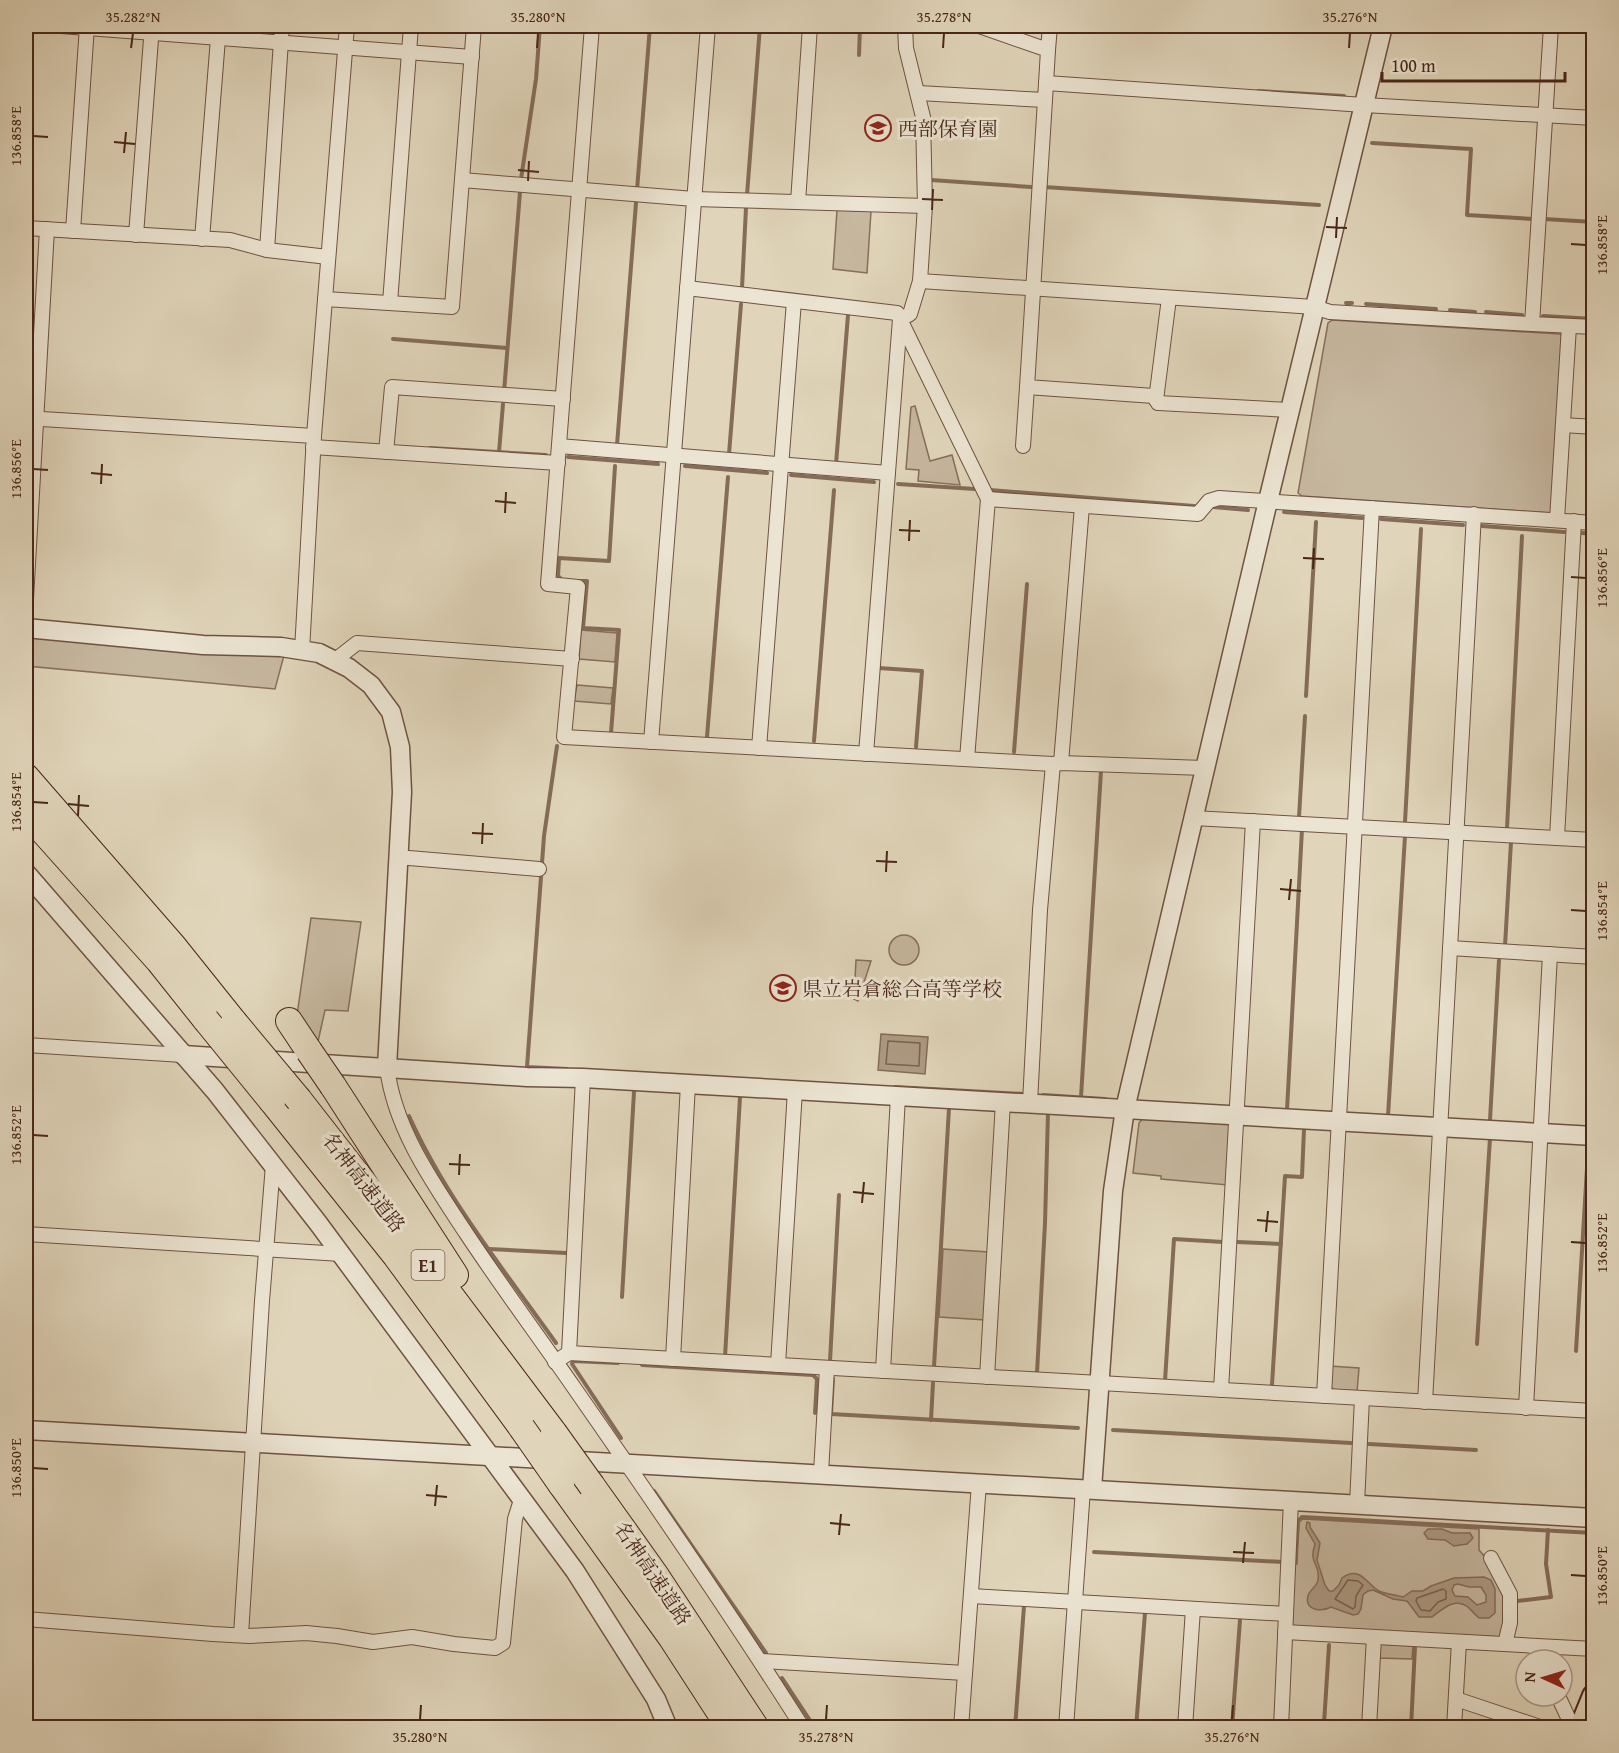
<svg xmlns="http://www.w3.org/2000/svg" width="1619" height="1753" font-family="'Gentium Book Plus','Noto Serif JP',serif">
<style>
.green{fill:#c6b79f;stroke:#886e5c;stroke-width:1.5}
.water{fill:#ad9a83;stroke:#856c59;stroke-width:1.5;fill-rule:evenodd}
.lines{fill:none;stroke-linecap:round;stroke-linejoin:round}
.shore{stroke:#7c604e;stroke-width:1.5}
.stream{stroke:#856c59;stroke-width:4}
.minor-casing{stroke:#705241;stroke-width:16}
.tertiary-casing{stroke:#705241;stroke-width:21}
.primary-casing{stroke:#4a2619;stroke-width:26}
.motorway-casing{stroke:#4a2619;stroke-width:28}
.minor{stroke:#ebe4d2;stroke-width:14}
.tertiary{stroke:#ebe4d2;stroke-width:18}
.primary{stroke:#e0d5ba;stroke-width:22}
.motorway{stroke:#e0d5ba;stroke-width:26}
.motorway-bridge-casing{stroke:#4a2619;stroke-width:28;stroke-linecap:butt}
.motorway-bridge{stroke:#e0d5ba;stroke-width:26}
.ticks{fill:none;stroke:#4a2619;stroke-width:2}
.labels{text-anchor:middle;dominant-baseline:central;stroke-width:6;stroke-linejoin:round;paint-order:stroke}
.shield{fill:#ebe4d2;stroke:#7a5f50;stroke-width:1.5}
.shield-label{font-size:18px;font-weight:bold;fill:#4a2619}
.poi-label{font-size:20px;fill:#4a2619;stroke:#ebe4d2;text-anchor:start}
.street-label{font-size:20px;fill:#4a2619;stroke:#ebe4d2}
.neatline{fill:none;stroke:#4a2619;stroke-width:2}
.ticks-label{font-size:15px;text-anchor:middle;fill:#4a2619}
</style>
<rect width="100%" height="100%" fill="#e0d5ba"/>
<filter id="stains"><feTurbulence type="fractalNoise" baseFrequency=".00333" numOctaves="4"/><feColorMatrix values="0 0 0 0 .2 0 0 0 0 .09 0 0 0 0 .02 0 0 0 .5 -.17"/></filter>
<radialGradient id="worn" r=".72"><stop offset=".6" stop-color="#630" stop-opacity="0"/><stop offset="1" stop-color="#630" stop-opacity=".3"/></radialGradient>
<!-- green -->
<g class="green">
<polygon points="837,210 871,211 867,273 833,269"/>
<polygon points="1332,320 1560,334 1564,338 1551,513 1302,496 1298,493 1328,323"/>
<polygon points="915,406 930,461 952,455 960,485 918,481 919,470 906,469 911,407"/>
<polygon points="26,628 286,648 275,689 26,666"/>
<polygon points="581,630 617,633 615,662 579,659"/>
<polygon points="577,685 613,688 611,704 574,701"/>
<polygon points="311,918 361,922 348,1011 325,1010 317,1046 297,1015"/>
<circle cx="904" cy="950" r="15"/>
<polygon points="856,960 871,961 858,1001 854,999"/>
<polygon points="1143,1118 1227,1123 1232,1128 1228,1185 1161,1179 1161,1176 1133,1173 1139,1123"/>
<polygon points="943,1249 989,1252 985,1320 939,1317"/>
<polygon points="1330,1366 1359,1368 1357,1392 1334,1390 1329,1385"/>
<polygon points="1303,1519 1479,1529 1479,1550 1486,1558 1506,1597 1501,1640 1294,1627 1290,1624 1294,1564 1297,1564 1299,1522"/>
<polygon points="1383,1642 1413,1645 1412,1659 1378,1658 1379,1646"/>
</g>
<!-- water -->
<g class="water">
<polygon points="881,1034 928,1037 925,1074 878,1070"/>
<path d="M 1307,1522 L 1310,1523 L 1310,1527 L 1320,1543 L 1317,1560 L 1325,1585 L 1329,1591 L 1333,1591 L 1339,1585 L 1342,1578 C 1361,1565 1366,1584 1379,1591 C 1386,1594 1396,1595 1403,1597 L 1412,1591 L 1423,1591 L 1431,1586 L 1454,1578 L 1484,1577 L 1491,1580 L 1495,1589 L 1495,1613 L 1489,1618 L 1479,1618 C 1475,1615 1472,1611 1468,1607 C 1454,1597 1443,1609 1432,1617 L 1419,1617 L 1407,1601 L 1393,1599 L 1373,1590 L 1368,1591 L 1363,1595 L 1361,1609 L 1358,1614 L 1353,1615 L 1331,1607 C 1322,1612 1304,1611 1308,1596 C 1309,1590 1317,1587 1318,1580 C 1321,1563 1308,1565 1315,1544 L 1306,1528 ZM 1458,1584 L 1469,1587 L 1481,1587 L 1486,1595 L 1486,1602 L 1477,1605 L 1468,1597 L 1455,1596 L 1452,1590 L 1454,1585 Z"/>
<polygon points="1428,1529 1442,1529 1452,1533 1470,1533 1473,1538 1467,1544 1454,1546 1445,1540 1428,1539 1424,1533"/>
</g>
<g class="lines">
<!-- shore -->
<g class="shore">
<polygon points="888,1041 920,1043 919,1066 886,1064"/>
<polygon points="1348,1580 1358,1581 1363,1585 1356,1596 1355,1607 1353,1609 1335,1599"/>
<polygon points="1443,1589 1446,1591 1446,1599 1438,1602 1430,1611 1421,1610 1416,1601 1417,1598"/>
</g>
<!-- stream -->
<g class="stream">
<polyline points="859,55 860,26"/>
<polyline points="1258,91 1344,96"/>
<polyline points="1372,143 1471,149 1467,215 1534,219"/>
<polyline points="521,179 536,79 540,26"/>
<polyline points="931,180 1031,187"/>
<polyline points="1044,187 1319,205"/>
<polyline points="637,190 650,26"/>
<polyline points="747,195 760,26"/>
<polyline points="1544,219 1594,222"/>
<polyline points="742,288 746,208"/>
<polyline points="1346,303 1352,303"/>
<polyline points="1366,304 1436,309"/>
<polyline points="1450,310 1475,312"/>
<polyline points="1486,312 1522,315"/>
<polyline points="1543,316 1594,319"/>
<polyline points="393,339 507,348"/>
<polyline points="504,392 520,192"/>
<polyline points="617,445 636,203"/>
<polyline points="430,448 546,455"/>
<polyline points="499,452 503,404"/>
<polyline points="729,454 741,304"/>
<polyline points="568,457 658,464"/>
<polyline points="836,464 848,315"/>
<polyline points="685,466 767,473"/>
<polyline points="791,475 874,482"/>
<polyline points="898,484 975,489"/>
<polyline points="990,490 1194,506"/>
<polyline points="1213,507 1248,510"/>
<polyline points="1284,512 1362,518"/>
<polyline points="1381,519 1463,525"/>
<polyline points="1482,526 1564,532"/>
<polyline points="1582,533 1594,534"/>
<polyline points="561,579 558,576 559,558 609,561 615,466"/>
<polyline points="578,581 587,581 583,628 619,630 611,733"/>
<polyline points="879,668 922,671 916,747"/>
<polyline points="1306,696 1316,522"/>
<polyline points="707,737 728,477"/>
<polyline points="814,741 834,490"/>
<polyline points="557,746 544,836 527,1067 567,1069"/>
<polyline points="1014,752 1027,584"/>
<polyline points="1299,817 1305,716"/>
<polyline points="1405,822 1421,529"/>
<polyline points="1507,828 1522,536"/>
<polyline points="1505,946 1511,842"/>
<polyline points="895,1087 1024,1094"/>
<polyline points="1043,1095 1105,1099"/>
<polyline points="1081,1097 1101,771"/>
<polyline points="1287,1110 1302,829"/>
<path d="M 409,1116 C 446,1198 504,1270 556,1343"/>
<polyline points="1388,1116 1405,836"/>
<polyline points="1490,1120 1499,960"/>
<polyline points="1590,1122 1594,1054"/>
<polyline points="1237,1242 1281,1244"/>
<polyline points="489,1249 566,1253"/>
<polyline points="622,1297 634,1092"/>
<polyline points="1477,1344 1490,1138"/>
<polyline points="1576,1351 1588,1151"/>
<polyline points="725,1357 740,1097"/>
<polyline points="830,1361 839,1195"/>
<polyline points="618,1363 573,1361 572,1364 621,1438"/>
<polyline points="642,1365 813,1375 817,1379 815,1413"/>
<polyline points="934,1367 949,1108"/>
<polyline points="1037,1373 1045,1223 1048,1113"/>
<polyline points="833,1379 831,1414 1078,1428"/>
<polyline points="1165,1381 1174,1239 1223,1242"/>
<polyline points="1272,1385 1285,1176 1302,1177 1304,1129"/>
<polyline points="931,1420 933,1383"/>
<polyline points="1113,1430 1351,1443"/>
<polyline points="1369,1444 1476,1450"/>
<polyline points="654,1491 766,1653"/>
<polyline points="1094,1552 1283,1562"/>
<polyline points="1295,1563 1298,1521 1302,1517 1594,1533"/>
<polyline points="1517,1601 1551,1597 1546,1564 1548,1530"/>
<polyline points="782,1678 815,1728"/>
<polyline points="1324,1724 1329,1645"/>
<polyline points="1015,1728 1024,1606"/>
<polyline points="1136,1728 1145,1613"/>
<polyline points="1232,1728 1240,1620"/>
<polyline points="1411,1728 1415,1646"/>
</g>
<defs>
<g id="minor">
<polyline points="61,26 472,57"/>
<polyline points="592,26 548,584 578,587 564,737 1053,764 1061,763 1204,768"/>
<polyline points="1551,26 1532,324 1594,327"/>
<polyline points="1048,50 1050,26"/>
<polyline points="1046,83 1364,105 1594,118"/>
<polyline points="918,93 1045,100 1048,50 979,26"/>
<polyline points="1045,100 1027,387 1154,396 1158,403 1289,410"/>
<polyline points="462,180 694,199 925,206"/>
<polyline points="798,202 810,26"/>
<polyline points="26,228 230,240 267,250 328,257"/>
<polyline points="73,231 87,26"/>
<polyline points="136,235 152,26"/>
<polyline points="202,239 219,26"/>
<polyline points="267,250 282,26"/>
<polyline points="920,281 1314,307 1330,312 1532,324"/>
<polyline points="687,288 897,313 988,499 967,759"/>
<polyline points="325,299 452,307 474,26"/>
<polyline points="390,303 411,26"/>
<polyline points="1156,400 1169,298"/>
<polyline points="26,418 314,436"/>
<polyline points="1563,425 1594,427"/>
<polyline points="559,446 888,473"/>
<polyline points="1023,446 1027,387"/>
<polyline points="313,447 558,463"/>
<polyline points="386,452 392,387 563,399"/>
<polyline points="988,499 1198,514 1209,501 1219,498 1594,523"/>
<polyline points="1557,520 1569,326"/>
<polyline points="26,599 47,229"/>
<polyline points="302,651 314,436 347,26"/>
<polyline points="334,661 357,643 572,659"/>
<polyline points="651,742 708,26"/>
<polyline points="759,748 794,301"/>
<polyline points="866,754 900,319 910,314 920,281 925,206 923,117 906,48 905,26"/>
<polyline points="1061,763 1082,506"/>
<polyline points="1193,818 1594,840"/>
<polyline points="1557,838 1574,521"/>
<polyline points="397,857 539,869"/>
<polyline points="1450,948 1594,957"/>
<polyline points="26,1045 183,1055"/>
<path d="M 387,1067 C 394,1128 433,1183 466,1233 C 501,1286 539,1337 575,1389 C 653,1501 730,1613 803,1728"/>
<polyline points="1030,1103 1040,910 1053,764"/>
<polyline points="26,1234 341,1254"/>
<polyline points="569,1353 583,1078"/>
<polyline points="673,1359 688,1084"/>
<polyline points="555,1362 569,1353 1594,1411"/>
<polyline points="778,1365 795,1090"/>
<polyline points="883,1371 898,1096"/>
<polyline points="987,1377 1003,1102"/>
<polyline points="1221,1390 1253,821"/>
<polyline points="1324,1396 1372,508"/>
<polyline points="1425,1402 1474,514"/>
<polyline points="1526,1408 1550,954"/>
<polyline points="821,1473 827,1368"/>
<polyline points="1357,1504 1362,1398"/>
<polyline points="1491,1558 1510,1594 1510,1623 1505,1644"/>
<polyline points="971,1596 1286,1614"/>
<polyline points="26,1619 213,1634 249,1636 306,1633 337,1636 373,1642 412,1637 454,1644 495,1648 503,1643 515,1519 521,1500"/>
<polyline points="1285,1632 1594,1649"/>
<polyline points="241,1635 262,1301 273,1165"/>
<polyline points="1534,1646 1541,1660"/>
<polyline points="761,1661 965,1673"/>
<polyline points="1558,1696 1573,1728"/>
<polyline points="1456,1699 1543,1728"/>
<polyline points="961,1728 979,1483"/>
<polyline points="1066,1728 1083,1489"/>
<polyline points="1185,1728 1193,1609"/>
<polyline points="1281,1728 1291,1500"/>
<polyline points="1369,1728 1374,1637"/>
<polyline points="1454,1728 1459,1642"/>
</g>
<g id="tertiary">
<polyline points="26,628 203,645 281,647 319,653 349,668 371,685 391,712 400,747 402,792 387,1067"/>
<polyline points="26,873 215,1091 318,1223 575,1571 656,1699 668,1728"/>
<polyline points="183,1055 527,1077 583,1078 1594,1136"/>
<polyline points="26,1430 1594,1518"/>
<polyline points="1092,1489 1113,1191 1125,1109 1268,501 1383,26"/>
</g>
<polyline id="primary" points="1581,1728 1594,1696"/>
<g id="motorway">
<polyline points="26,777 174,947 234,1022"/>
<polyline points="26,812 159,961 206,1020"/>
<polyline points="289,1021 309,1051"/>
<polyline points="333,1086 455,1275"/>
<polyline points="299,1100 417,1251 554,1433"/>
<polyline points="272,1101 396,1256 522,1428"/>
<polyline points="561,1484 671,1637 730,1728"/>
<polyline points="592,1486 654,1573 756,1728"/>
</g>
</defs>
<!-- minor casing -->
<use href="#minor" class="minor-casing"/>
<!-- tertiary casing -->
<use href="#tertiary" class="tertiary-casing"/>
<!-- primary casing -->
<use href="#primary" class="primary-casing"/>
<!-- motorway casing -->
<use href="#motorway" class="motorway-casing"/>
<!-- minor -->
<use href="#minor" class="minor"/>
<!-- tertiary -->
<use href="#tertiary" class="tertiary"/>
<!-- primary -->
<use href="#primary" class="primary"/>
<!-- motorway -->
<use href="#motorway" class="motorway"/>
<defs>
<g id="motorway-bridge">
<polyline points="206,1020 272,1101"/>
<polyline points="234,1022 299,1100"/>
<polyline points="309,1051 333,1086"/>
<polyline points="522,1428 561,1484"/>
<polyline points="554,1433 592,1486"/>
</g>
</defs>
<!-- motorway-bridge casing -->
<use href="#motorway-bridge" class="motorway-bridge-casing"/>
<!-- motorway-bridge -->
<use href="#motorway-bridge" class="motorway-bridge"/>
</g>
<!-- ticks -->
<path class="ticks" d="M 131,48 L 133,33M 537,48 L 538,33M 943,48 L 944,33M 1349,48 L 1350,33M 33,136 L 48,137M 114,142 L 135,144M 124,153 L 126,132M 518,170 L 539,172M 528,181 L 529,161M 922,199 L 943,200M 932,210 L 933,189M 1326,227 L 1347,228M 1336,238 L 1337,217M 1571,244 L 1586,245M 33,469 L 48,470M 91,473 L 112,475M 101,484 L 102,464M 495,501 L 516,503M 505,513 L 506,492M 899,530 L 920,531M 909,541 L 910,520M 1303,558 L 1324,559M 1313,569 L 1314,548M 1571,577 L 1586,578M 33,802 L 48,803M 68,804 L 89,806M 78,816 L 79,795M 472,833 L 493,834M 482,844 L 483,823M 876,861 L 897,862M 886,872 L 887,851M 1280,889 L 1301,891M 1289,900 L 1291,879M 1571,910 L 1586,911M 33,1135 L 48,1136M 449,1164 L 470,1165M 459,1175 L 460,1154M 853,1192 L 874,1194M 862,1203 L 864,1182M 1257,1220 L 1278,1222M 1266,1232 L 1268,1211M 1571,1242 L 1586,1243M 33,1468 L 48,1469M 426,1495 L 447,1497M 435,1506 L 437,1485M 830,1523 L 850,1525M 839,1535 L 841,1514M 1233,1552 L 1254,1553M 1243,1563 L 1245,1542M 1571,1575 L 1586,1576M 420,1720 L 421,1705M 826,1720 L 827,1705M 1232,1720 L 1233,1705"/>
<!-- icons -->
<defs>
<symbol id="school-ring" viewBox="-11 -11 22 22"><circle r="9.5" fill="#ebe4d2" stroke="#8f2418" stroke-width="1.5"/><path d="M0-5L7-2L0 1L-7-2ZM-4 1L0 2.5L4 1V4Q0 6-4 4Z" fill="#8f2418"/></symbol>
</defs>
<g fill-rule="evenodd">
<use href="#school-ring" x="863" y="113" width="30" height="30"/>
<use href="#school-ring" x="768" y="973" width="30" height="30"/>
</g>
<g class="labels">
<!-- shield labels -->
<rect class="shield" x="411.5" y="1250" width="33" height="30" rx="4.5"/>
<g class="shield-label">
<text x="428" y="1265">E1</text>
</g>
<!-- poi labels -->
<g class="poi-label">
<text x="898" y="128">西部保育園</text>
<text x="802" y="988">県立岩倉総合高等学校</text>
</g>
<!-- street labels -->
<g class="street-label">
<text transform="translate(364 1182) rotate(52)">名神高速道路</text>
<text transform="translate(653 1573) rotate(56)">名神高速道路</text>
</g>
</g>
<!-- margin -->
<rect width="1619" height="1753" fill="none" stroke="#e0d5ba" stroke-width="66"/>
<!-- north arrow -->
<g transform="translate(1544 1678) rotate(274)"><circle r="28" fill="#ebe4d2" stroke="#ab9888" stroke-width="1.5"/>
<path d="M0-4.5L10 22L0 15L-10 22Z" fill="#8f2418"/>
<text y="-9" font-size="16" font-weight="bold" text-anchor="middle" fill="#4a2619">N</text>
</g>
<!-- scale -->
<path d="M1382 72v9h183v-9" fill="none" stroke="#4a2619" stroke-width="3"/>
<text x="1391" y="72" font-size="18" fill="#4a2619" stroke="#ebe4d2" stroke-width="4.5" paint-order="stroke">100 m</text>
<rect x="33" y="33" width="1553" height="1687" class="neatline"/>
<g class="ticks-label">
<text x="133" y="22">35.282°N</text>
<text x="538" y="22">35.280°N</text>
<text x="944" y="22">35.278°N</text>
<text x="1350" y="22">35.276°N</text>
<text transform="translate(16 136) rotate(-90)" y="5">136.858°E</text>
<text transform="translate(1602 245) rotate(-90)" y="5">136.858°E</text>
<text transform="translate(16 469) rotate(-90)" y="5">136.856°E</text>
<text transform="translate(1602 578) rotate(-90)" y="5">136.856°E</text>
<text transform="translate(16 802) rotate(-90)" y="5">136.854°E</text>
<text transform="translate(1602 911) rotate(-90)" y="5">136.854°E</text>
<text transform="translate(16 1135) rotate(-90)" y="5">136.852°E</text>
<text transform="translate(1602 1243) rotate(-90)" y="5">136.852°E</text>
<text transform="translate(16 1468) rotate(-90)" y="5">136.850°E</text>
<text transform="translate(1602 1576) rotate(-90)" y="5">136.850°E</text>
<text x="420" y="1742">35.280°N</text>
<text x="826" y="1742">35.278°N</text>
<text x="1232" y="1742">35.276°N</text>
</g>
<rect width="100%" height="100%" filter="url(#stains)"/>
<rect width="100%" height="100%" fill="url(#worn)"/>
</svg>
